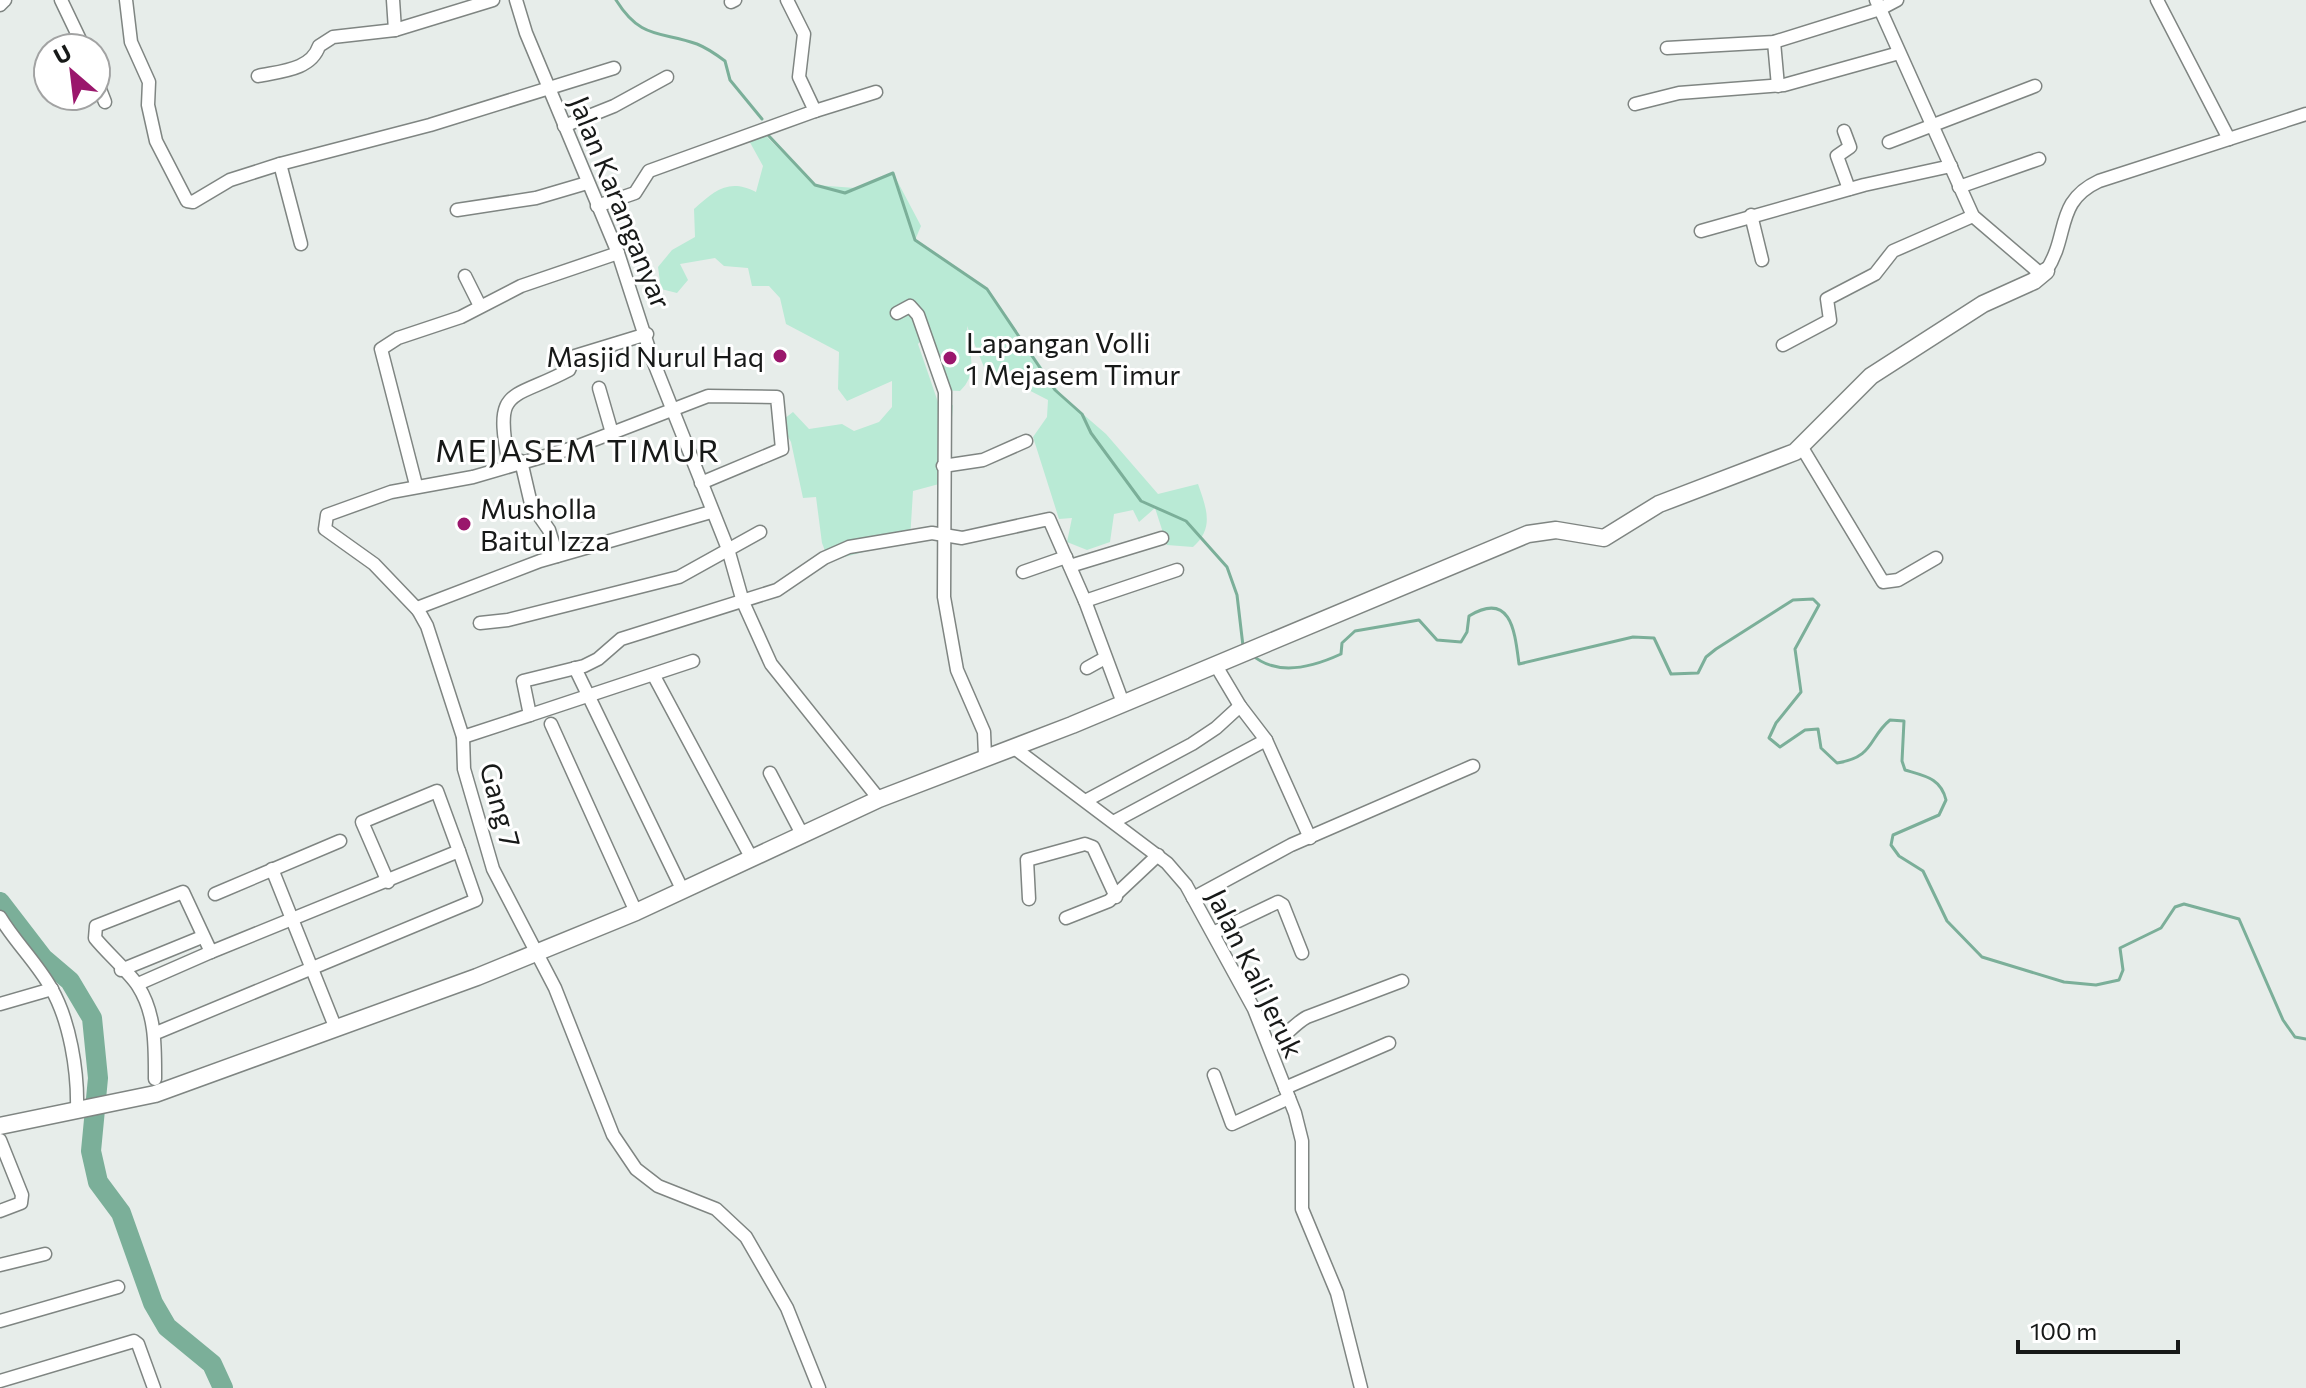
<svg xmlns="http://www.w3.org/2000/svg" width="2306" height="1388" font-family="Commissioner,sans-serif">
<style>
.grass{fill:#b9ead5}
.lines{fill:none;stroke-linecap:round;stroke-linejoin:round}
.stream{stroke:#7baf99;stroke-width:3}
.river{stroke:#7baf99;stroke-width:20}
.minor-casing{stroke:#7f8582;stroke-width:15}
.tertiary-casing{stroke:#7f8582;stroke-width:19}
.minor{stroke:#fff;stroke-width:12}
.tertiary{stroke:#fff;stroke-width:16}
.poi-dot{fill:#9a176c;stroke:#fff;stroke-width:3}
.labels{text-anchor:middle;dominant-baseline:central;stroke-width:6;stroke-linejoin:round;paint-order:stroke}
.street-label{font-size:28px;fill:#171918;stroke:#fff}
.poi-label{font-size:28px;fill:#171918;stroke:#fff;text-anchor:start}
.quarter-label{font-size:32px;letter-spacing:2px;fill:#171918;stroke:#fff}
</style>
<rect width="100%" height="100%" fill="#e7edea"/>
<!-- grass -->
<path class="grass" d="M 762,132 L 815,185 L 855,188 L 893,173 L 921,226 L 915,240 L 987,289 L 1062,396 L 1106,434 L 1158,494 L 1198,484 C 1206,507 1215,528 1193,547 L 1167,545 L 1155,508 L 1139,522 L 1133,510 L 1114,514 L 1110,542 L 1087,550 L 1067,542 L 1072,518 L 1059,519 L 1033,437 L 1047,417 L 1048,400 L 984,367 L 967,326 C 968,351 980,372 960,391 L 939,390 L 929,332 L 918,344 L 940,408 L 953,405 L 951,430 L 941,435 L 939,484 L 913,491 L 910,540 L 829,561 L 822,543 L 816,497 L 803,498 L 791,442 L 780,422 L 793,412 L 809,429 L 842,424 L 854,431 L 879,422 L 892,407 L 892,381 L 847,401 L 838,389 L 839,352 L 786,324 L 780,298 L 769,286 L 752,286 L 748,268 L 724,266 L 715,258 L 680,264 L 688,280 L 677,293 L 661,289 L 658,267 L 672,250 L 695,237 L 694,209 C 715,190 729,178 756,192 L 763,166 L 747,137 Z"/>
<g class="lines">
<!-- stream -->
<g class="stream">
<path d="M 616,0 C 641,40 660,31 697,44 C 707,48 717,55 725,61 L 730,80 L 762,119"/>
<polyline points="768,135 815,185 845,193 893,173 915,240 987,289 1055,390 1082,414 1091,433 1141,501 1186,521 1227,567 1237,595 1243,646"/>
<path d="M 1251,654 C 1276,677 1313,667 1341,654 L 1342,643 L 1355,631 L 1419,620 L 1437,640 L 1461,642 L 1467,632 L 1469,616 C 1512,590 1515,634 1519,664 L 1633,637 L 1654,638 L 1671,674 L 1698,673 L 1706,657 L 1716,649 L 1793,600 L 1813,599 L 1819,605 L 1795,649 L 1801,692 L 1776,723 L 1769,738 L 1780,747 L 1805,730 L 1818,729 L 1821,748 L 1837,763 C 1875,757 1868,738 1890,720 L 1904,721 L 1902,761 L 1905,770 C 1925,776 1941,778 1946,800 L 1939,815 L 1893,835 L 1891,845 L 1899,856 L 1923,871 L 1947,921 L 1982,957 L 2064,982 L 2096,985 L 2119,980 L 2123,970 L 2120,948 L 2161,928 L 2175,907 L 2184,904 L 2239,919 L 2283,1020 L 2295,1037 L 2306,1039"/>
</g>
<!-- river -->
<polyline class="river" points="0,902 43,958 70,981 92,1018 98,1078 91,1151 98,1182 121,1213 153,1303 167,1327 212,1364 223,1388"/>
<defs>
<g id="minor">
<polyline points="61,0 84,48"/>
<polyline points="126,0 131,42 149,82 148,105 156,141 187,201 193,202 230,180 280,164 430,125 614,68"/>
<polyline points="393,0 395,30"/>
<polyline points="516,0 526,33 618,253 652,358 728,549 743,602 771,664 879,799"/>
<polyline points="1876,0 1973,216 2042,275"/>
<polyline points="2157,0 2229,139"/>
<polyline points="731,2 735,0"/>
<polyline points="0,5 5,0"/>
<polyline points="1774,42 1778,86"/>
<polyline points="1667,48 1774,42 1880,9 1897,0"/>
<path d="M 258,76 C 281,71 311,70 319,46 L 333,37 L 395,30 L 493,0"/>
<polyline points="96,79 105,102"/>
<polyline points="1635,104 1679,93 1784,85 1899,53"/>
<polyline points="815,111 876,92"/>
<polyline points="564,126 614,106 667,77"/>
<polyline points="1844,131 1850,147 1837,156 1849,189"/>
<polyline points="1889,142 2035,86"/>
<polyline points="280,164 301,244"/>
<polyline points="1959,187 2039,159"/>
<polyline points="597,206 635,193 649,171 815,111 799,77 804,34 787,0"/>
<polyline points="457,210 536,198 587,183"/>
<polyline points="1751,215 1762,260"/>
<polyline points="1701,231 1864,185 1951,166"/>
<path d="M 2046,271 C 2070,235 2054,202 2099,181 L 2306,114"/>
<polyline points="465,276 480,306"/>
<polyline points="897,313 910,306 918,315 945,392 944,597 957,670 984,732 985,756"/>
<polyline points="1783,345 1830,320 1827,299 1875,274 1893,251 1973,216"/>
<polyline points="599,388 612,433"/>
<polyline points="1801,446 1883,582 1898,580 1936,558"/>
<polyline points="521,461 531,504 549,530 557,556"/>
<path d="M 509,464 C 493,385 511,401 569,370 L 575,356 L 647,334"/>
<polyline points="943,466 983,460 1026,441"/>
<polyline points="416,485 381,349 398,338 461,317 521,286 618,253"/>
<polyline points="711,512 540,561 417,608 427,626 463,737 464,769 493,869 555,988 613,1135 636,1169 658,1186 716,1209 746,1237 787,1308 819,1388"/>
<polyline points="1070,566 1162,538"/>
<polyline points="1023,572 1066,557"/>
<polyline points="1085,601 1177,570"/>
<polyline points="418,610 374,564 325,529 327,515 391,492 473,477 573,448 708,396 777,397 782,449 701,483"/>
<polyline points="480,623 508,620 679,577 760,532"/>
<polyline points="1215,664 1240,706 1266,740 1310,838"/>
<polyline points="575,668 682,889"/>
<polyline points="1087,668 1105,658"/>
<polyline points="654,676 752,859"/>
<polyline points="530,715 693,661"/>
<polyline points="551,724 636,912"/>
<polyline points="463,737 530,715 523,681 584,666 598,659 621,639 777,590 824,558 849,547 932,533 962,538 1049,519 1085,601 1123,703"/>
<polyline points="1013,747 1167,863 1186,885 1254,1009 1295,1113 1302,1141 1302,1209 1337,1293 1361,1388"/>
<polyline points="770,773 803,836"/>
<polyline points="1087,800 1192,744 1216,728 1240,706"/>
<polyline points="1115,821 1266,740"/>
<polyline points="272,869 336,1029"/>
<polyline points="388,882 362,822 437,791 459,851"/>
<polyline points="215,894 340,841"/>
<polyline points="1193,898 1291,845 1473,766"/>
<polyline points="1029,899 1027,860 1085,844 1093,847 1116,897"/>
<path d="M 0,917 C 15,942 37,963 51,988 C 70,1021 78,1071 77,1109"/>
<polyline points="1066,918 1109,901 1158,855"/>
<polyline points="1213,933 1278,902 1283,905 1302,953"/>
<polyline points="121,970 202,937"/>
<polyline points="138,984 211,952"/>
<polyline points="0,1004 52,989"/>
<path d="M 1270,1047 C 1284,1038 1295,1023 1307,1017 L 1402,981"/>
<polyline points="1214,1075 1232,1124 1289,1098"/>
<path d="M 155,1079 C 155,1047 156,1014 138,986 C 131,974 106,952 95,938 L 96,926 L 183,892 L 211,952 L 459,851 L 476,900 L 156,1033"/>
<polyline points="1285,1088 1389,1043"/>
<polyline points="0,1140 22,1195 21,1203 0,1211"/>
<polyline points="0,1265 45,1254"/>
<polyline points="0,1321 118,1287"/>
<polyline points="0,1381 134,1341 138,1344 154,1388"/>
</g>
<polyline id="tertiary" points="0,1126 155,1094 477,977 636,912 879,799 1072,725 1528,534 1556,530 1604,538 1659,504 1795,452 1871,376 1983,304 2034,281 2046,271"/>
</defs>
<!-- minor casing -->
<use href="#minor" class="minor-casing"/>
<!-- tertiary casing -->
<use href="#tertiary" class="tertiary-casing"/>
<!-- minor -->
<use href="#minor" class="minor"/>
<!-- tertiary -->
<use href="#tertiary" class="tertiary"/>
</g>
<!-- markers -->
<g class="poi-dot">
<circle cx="780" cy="356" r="8"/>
<circle cx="950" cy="358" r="8"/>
<circle cx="464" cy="524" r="8"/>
</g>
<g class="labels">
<!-- street labels -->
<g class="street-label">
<text transform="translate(621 202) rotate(68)">Jalan Karanganyar</text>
<text transform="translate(501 805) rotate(75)">Gang 7</text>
<text transform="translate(1256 973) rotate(64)">Jalan Kali Jeruk</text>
</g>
<!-- poi labels -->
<g class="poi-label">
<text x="966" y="342">Lapangan Volli<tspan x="966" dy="32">1 Mejasem Timur</tspan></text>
<text x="764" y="356" text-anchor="end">Masjid Nurul Haq</text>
<text x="480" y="508">Musholla<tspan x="480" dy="32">Baitul Izza</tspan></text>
</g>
<!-- quarter labels -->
<g class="quarter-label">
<text x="578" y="449">MEJASEM TIMUR</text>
</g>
</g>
<!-- north arrow -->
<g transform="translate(72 72) rotate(332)"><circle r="38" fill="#ffffff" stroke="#a2a3a3" stroke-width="2"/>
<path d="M0-6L14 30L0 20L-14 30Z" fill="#9a176c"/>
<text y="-12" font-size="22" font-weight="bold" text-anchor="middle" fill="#171918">U</text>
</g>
<!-- scale -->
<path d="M2018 1340v12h160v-12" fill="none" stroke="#171918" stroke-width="4"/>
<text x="2030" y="1340" font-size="24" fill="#171918" stroke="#ffffff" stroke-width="6" paint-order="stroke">100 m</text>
</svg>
